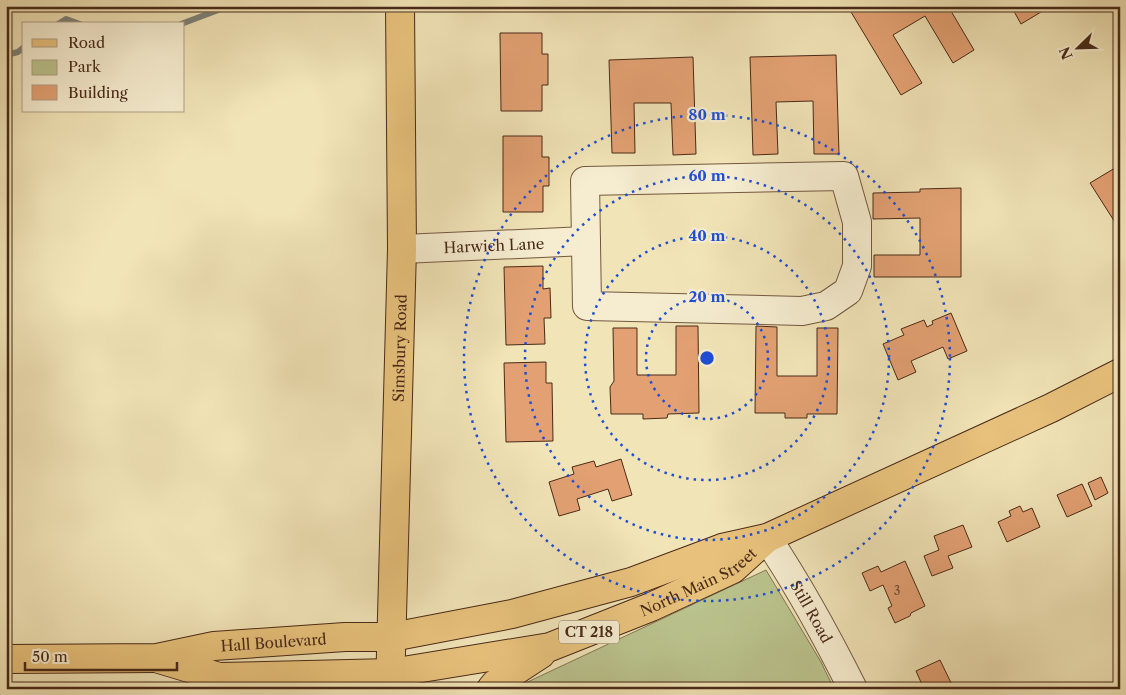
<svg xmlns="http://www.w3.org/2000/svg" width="1126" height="695" font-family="'Libre Caslon Text',serif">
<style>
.green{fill:#bbc48e;stroke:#827753}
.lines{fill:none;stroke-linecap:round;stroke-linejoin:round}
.stream{stroke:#7c8278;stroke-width:6}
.building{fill:#e3a173;stroke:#492a18}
.minor-casing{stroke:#735840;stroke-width:30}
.major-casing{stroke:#492a18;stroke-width:30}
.minor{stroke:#f6edd0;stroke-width:28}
.major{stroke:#e8c27c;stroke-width:28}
.ring{fill:none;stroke:#1d4ed8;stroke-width:2.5;stroke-dasharray:2.5 5}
.labels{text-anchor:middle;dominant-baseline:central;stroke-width:4.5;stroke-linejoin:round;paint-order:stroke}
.number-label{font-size:12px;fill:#70482f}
.shield{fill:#f6edd0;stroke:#7d644f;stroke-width:1}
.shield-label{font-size:14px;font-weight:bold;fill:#492a18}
.street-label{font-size:15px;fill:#492a18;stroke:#f6edd0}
.centre{fill:#1d4ed8;stroke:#f6edd0;stroke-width:2.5}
.ring-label{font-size:15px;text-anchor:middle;font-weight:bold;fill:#1d4ed8;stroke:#f6edd0;stroke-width:4.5;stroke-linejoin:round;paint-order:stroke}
</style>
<rect width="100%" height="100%" fill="#f1e4b7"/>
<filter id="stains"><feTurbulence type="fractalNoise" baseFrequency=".004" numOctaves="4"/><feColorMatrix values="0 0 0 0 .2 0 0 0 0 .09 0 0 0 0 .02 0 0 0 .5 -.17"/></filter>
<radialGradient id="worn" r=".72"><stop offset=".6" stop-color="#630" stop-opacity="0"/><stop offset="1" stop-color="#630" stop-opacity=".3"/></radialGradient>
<!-- green -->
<polygon class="green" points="766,570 821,662 834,689 516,689 519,686"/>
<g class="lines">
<!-- stream -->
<g class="stream">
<polyline points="58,24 66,19 80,24"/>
<polyline points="181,24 229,6"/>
<polyline points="6,55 18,52 24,47"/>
</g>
</g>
<!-- building -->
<g class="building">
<polygon points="860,6 948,6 974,50 953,63 925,16 893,35 922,83 901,95 851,12"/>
<polygon points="1011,6 1037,6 1041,12 1021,24"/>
<polygon points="500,33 542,33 542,54 548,54 548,85 542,85 542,111 501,111"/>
<polygon points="836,55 839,154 814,154 813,101 776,102 778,154 753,155 750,57"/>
<polygon points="693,57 696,154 673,155 671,103 634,103 635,153 612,153 609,60"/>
<polygon points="503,136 542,136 542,157 549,157 549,186 543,186 543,212 503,212"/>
<polygon points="1120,165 1120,228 1118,227 1090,183"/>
<polygon points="961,188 961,277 874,277 874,255 920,255 920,218 873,219 873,193 920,192 920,189"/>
<polygon points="543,266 543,289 550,288 551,318 544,318 545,344 506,345 504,267"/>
<polygon points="951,313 967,351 948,359 943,347 911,361 916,372 898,380 883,344 904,335 901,329 924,320 927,327 933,324 932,321"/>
<polygon points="676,326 698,326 699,413 668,414 667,418 643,419 643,414 611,414 610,387 614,381 613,328 637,328 637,375 676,375"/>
<polygon points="756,326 777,327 777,376 817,376 817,328 838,328 837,414 807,414 807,418 785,418 785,413 755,413"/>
<polygon points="546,362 546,383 552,383 553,441 506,442 504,363"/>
<polygon points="621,459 632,495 612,501 608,489 577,499 580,510 559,516 549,482 574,474 572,467 594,461 596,467"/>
<polygon points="1101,477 1108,493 1095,500 1088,483"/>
<polygon points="1082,484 1092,506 1067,517 1057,495"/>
<polygon points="1020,506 1023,512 1032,508 1040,527 1007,542 998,522 1011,516 1009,511"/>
<polygon points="963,525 972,547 948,556 953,568 932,576 924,556 939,550 934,536"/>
<polygon points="905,561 925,606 911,613 910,616 895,623 888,608 892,606 883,585 870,591 862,573 878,566 881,572"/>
<polygon points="940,660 954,689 924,689 916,671"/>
</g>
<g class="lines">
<defs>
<g id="minor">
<polygon points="844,176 857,222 857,266 848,291 826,306 802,311 587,306 585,181"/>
<path id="s1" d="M 402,249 L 586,241"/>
<path id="s2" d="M 767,538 C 799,586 827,637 853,689"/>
</g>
<g id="major">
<path id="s3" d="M 6,659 L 157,658 L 214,646 L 345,637 L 392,637 L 512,614 L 631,582 L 722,548 L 767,538 L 1051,408 L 1120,373"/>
<path id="s4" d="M 159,659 L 219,677 L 391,673 L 550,647 L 651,607 L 733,569 L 766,539"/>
<path id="s5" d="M 390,689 L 402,249 L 400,6"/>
<polyline points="491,689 495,684 541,654"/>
</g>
</defs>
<!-- minor casing -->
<use href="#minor" class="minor-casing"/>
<!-- major casing -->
<use href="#major" class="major-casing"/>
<!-- minor -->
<use href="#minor" class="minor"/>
<!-- major -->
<use href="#major" class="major"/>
</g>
<!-- distance rings -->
<g class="ring">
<circle cx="707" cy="358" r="61"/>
<circle cx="707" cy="358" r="122"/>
<circle cx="707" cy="358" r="182"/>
<circle cx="707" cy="358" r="243"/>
</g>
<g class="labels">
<!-- number labels -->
<g class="number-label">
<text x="897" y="590">3</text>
</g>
<!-- shield labels -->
<rect class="shield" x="559" y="620.5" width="60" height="23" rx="4"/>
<g class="shield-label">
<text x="589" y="632">CT 218</text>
</g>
<!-- street labels -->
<g class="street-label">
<text stroke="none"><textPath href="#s1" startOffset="92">Harwich Lane</textPath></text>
<text stroke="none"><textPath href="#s5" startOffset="341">Simsbury Road</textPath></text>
<text stroke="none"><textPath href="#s4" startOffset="558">North Main Street</textPath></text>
<text stroke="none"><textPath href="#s2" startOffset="86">Still Road</textPath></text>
<text stroke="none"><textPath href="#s3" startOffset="269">Hall Boulevard</textPath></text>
</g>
</g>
<circle cx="707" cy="358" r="8" class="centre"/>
<g class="ring-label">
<text x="707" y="120">80 m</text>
<text x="707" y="181">60 m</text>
<text x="707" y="241">40 m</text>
<text x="707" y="302">20 m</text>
</g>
<!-- margin -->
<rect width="1126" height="695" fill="none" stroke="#f1e4b7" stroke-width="25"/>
<rect x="8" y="8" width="1111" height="680" fill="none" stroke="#492a18" stroke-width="2.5"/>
<rect x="12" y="12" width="1101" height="670" fill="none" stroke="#492a18"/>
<!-- legend -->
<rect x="22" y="22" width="162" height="90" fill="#f6edd0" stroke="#b19f86"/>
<rect x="32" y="39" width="25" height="8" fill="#e8c27c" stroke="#b19f86"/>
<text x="68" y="48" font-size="15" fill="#492a18">Road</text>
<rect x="32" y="60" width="25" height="15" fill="#bbc48e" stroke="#b19f86"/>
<text x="68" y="72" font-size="15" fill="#492a18">Park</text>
<rect x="32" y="85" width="25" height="15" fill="#e3a173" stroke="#b19f86"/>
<text x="68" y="98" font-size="15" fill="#492a18">Building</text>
<!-- north arrow -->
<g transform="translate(1078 48) rotate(247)" stroke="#f6edd0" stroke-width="4" paint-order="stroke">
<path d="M0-4L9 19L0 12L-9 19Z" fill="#492a18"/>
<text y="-8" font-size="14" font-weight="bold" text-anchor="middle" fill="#492a18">N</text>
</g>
<!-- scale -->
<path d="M25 662v8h152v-8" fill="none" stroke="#492a18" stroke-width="2.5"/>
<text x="32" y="662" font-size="15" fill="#492a18" stroke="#f6edd0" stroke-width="4" paint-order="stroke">50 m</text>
<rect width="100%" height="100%" filter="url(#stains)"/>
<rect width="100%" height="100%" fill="url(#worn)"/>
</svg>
